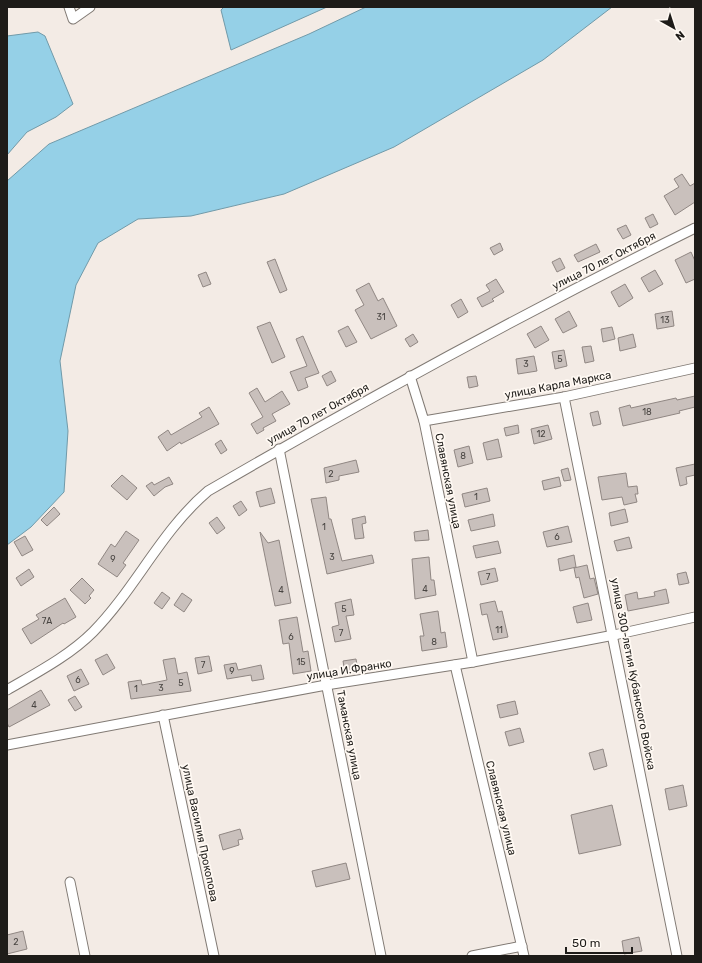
<svg xmlns="http://www.w3.org/2000/svg" width="702" height="963" font-family="Rubik,sans-serif">
<style>
.water{fill:#95d0e7;stroke:#719aa9}
.building{fill:#c9c0bc;stroke:#908783}
.lines{fill:none;stroke-linecap:round;stroke-linejoin:round}
.minor-casing{stroke:#817a74;stroke-width:11}
.minor{stroke:#fff;stroke-width:9}
.labels{text-anchor:middle;dominant-baseline:central;stroke-width:3.5;stroke-linejoin:round;paint-order:stroke}
.number-label{font-size:9px;fill:#494542}
.street-label{font-size:11px;fill:#1e1c19;stroke:#fff9f3}
</style>
<rect width="100%" height="100%" fill="#f3ebe5"/>
<!-- water -->
<g class="water">
<polygon points="224,7 327,7 231,50 221,10"/>
<polygon points="366,7 612,7 543,60 394,147 284,194 191,216 138,219 98,243 76,285 60,361 68,431 64,492 31,527 7,545 7,181 49,144 309,34"/>
<polygon points="38,32 45,36 73,104 56,117 27,132 7,155 7,36"/>
</g>
<!-- building -->
<g class="building">
<polygon points="682,174 690,186 695,183 695,202 675,215 664,196 679,187 674,179"/>
<polygon points="653,214 658,224 650,228 645,218"/>
<polygon points="626,225 631,235 623,239 617,229"/>
<polygon points="500,243 503,250 494,255 490,248"/>
<polygon points="596,244 600,252 578,262 574,255"/>
<polygon points="691,252 695,261 695,279 686,283 675,260"/>
<polygon points="560,258 565,268 557,272 552,262"/>
<polygon points="275,259 287,290 280,293 267,262"/>
<polygon points="655,270 663,284 649,292 641,278"/>
<polygon points="206,272 211,284 203,287 198,275"/>
<polygon points="496,279 504,292 492,299 494,301 482,307 477,298 490,291 486,285"/>
<polygon points="369,283 378,301 383,298 397,326 371,339 355,310 364,305 356,290"/>
<polygon points="625,284 633,298 619,307 611,292"/>
<polygon points="461,299 468,312 458,318 451,305"/>
<polygon points="569,311 577,326 563,333 555,319"/>
<polygon points="672,311 674,326 657,329 655,314"/>
<polygon points="270,322 285,357 272,363 257,327"/>
<polygon points="348,326 357,342 346,347 338,331"/>
<polygon points="541,326 549,340 535,348 527,334"/>
<polygon points="612,327 615,339 603,342 601,329"/>
<polygon points="413,334 418,342 410,347 405,339"/>
<polygon points="633,334 636,347 620,351 618,338"/>
<polygon points="303,336 319,373 305,378 308,387 298,391 290,372 307,366 296,339"/>
<polygon points="591,346 594,361 585,363 582,347"/>
<polygon points="564,350 567,366 555,369 552,352"/>
<polygon points="534,356 537,371 518,374 516,359"/>
<polygon points="331,371 336,381 327,386 322,376"/>
<polygon points="476,376 478,386 469,388 467,377"/>
<polygon points="257,388 265,402 282,391 290,404 272,414 276,421 263,428 264,430 257,434 251,424 263,417 249,393"/>
<polygon points="695,396 695,407 679,411 680,413 623,426 619,408 630,405 631,408 676,398 677,400"/>
<polygon points="209,407 219,424 181,444 180,442 167,451 158,437 168,430 171,435 183,428 202,417 199,413"/>
<polygon points="598,411 601,424 593,426 590,413"/>
<polygon points="518,425 519,433 506,436 504,428"/>
<polygon points="548,425 552,439 534,444 531,429"/>
<polygon points="498,439 502,457 487,460 483,443"/>
<polygon points="221,440 227,450 221,454 215,444"/>
<polygon points="469,446 473,463 458,467 454,450"/>
<polygon points="356,460 359,472 339,476 339,480 326,483 324,468"/>
<polygon points="695,464 695,475 686,477 687,484 680,486 676,468"/>
<polygon points="568,468 571,480 564,481 561,470"/>
<polygon points="626,473 628,487 637,486 638,494 635,494 637,502 624,505 622,497 602,500 598,477"/>
<polygon points="122,475 137,488 127,500 111,486"/>
<polygon points="169,477 173,484 165,487 154,496 146,486 152,482 154,485"/>
<polygon points="559,477 561,486 544,490 542,481"/>
<polygon points="271,488 275,503 260,507 256,492"/>
<polygon points="487,488 490,501 465,507 462,494"/>
<polygon points="326,497 329,519 331,519 342,561 372,555 374,563 327,574 311,499"/>
<polygon points="241,501 247,510 239,516 233,506"/>
<polygon points="54,507 60,514 47,526 41,520"/>
<polygon points="625,509 628,522 611,526 609,513"/>
<polygon points="493,514 495,526 471,531 468,520"/>
<polygon points="365,516 366,523 362,524 364,538 355,539 352,519"/>
<polygon points="217,517 225,528 217,534 209,523"/>
<polygon points="568,526 572,542 547,547 543,532"/>
<polygon points="428,530 429,540 415,541 414,532"/>
<polygon points="126,531 139,540 123,563 126,565 117,577 98,564 111,544 115,547"/>
<polygon points="260,532 268,543 279,540 291,603 275,606"/>
<polygon points="25,536 33,550 22,556 14,542"/>
<polygon points="629,537 632,548 617,551 614,541"/>
<polygon points="498,541 501,553 476,558 473,546"/>
<polygon points="574,555 576,567 560,571 558,559"/>
<polygon points="429,557 431,580 434,580 436,595 415,599 412,559"/>
<polygon points="587,565 590,579 594,578 598,594 584,598 579,577 576,578 574,568"/>
<polygon points="495,568 498,581 481,585 478,572"/>
<polygon points="29,569 34,577 21,586 16,578"/>
<polygon points="686,572 689,583 679,585 677,574"/>
<polygon points="82,578 94,590 89,596 91,598 85,604 70,590"/>
<polygon points="666,589 669,603 628,611 625,595 637,592 638,599 655,596 654,592"/>
<polygon points="162,592 170,598 162,609 154,603"/>
<polygon points="182,593 192,600 184,612 174,605"/>
<polygon points="65,598 76,617 64,624 63,623 31,644 22,629 39,619 36,615"/>
<polygon points="351,599 354,615 346,616 351,639 335,642 332,627 339,625 335,603"/>
<polygon points="495,601 498,612 502,611 508,637 493,640 487,614 482,615 480,604"/>
<polygon points="588,603 592,620 577,623 573,607"/>
<polygon points="438,611 441,633 445,632 447,647 422,651 420,636 424,636 420,614"/>
<polygon points="297,617 303,652 308,651 311,671 293,674 289,643 283,644 279,620"/>
<polygon points="107,654 115,668 103,675 95,660"/>
<polygon points="209,656 212,671 198,674 195,658"/>
<polygon points="175,658 178,674 187,672 191,691 131,699 128,682 141,680 142,685 167,680 163,660"/>
<polygon points="356,659 358,671 345,673 343,661"/>
<polygon points="236,663 238,670 261,665 264,679 252,681 251,675 227,679 224,665"/>
<polygon points="81,669 89,684 74,691 67,676"/>
<polygon points="41,690 50,705 9,727 7,723 7,710"/>
<polygon points="75,696 82,707 75,711 68,700"/>
<polygon points="515,701 518,714 500,718 497,705"/>
<polygon points="520,728 524,742 509,746 505,732"/>
<polygon points="603,749 607,766 594,770 589,753"/>
<polygon points="683,785 687,806 669,810 665,789"/>
<polygon points="612,805 621,845 579,854 571,815"/>
<polygon points="240,829 243,839 238,840 239,845 223,850 219,835"/>
<polygon points="346,863 350,879 316,887 312,871"/>
<polygon points="23,931 27,949 7,954 7,935"/>
<polygon points="639,937 642,951 624,954 622,941"/>
</g>
<g class="lines">
<defs>
<g id="minor">
<polyline points="69,7 73,19 90,7"/>
<polyline points="410,376 424,421 473,662"/>
<polyline points="564,397 677,956"/>
<polyline points="424,421 564,397 695,368"/>
<polyline points="279,449 381,956"/>
<polyline points="455,665 524,956"/>
<path d="M 7,690 C 36,673 69,656 93,632 C 136,588 161,531 208,491 C 368,398 530,310 695,228"/>
<polyline points="163,715 214,956"/>
<polyline points="7,745 326,685 473,662 614,635 695,617"/>
<polyline points="70,882 85,956"/>
<polyline points="472,956 522,946"/>
</g>
</defs>
<!-- minor casing -->
<use href="#minor" class="minor-casing"/>
<!-- minor -->
<use href="#minor" class="minor"/>
</g>
<g class="labels">
<!-- number labels -->
<g class="number-label">
<text x="381" y="317">31</text>
<text x="665" y="320">13</text>
<text x="560" y="359">5</text>
<text x="526" y="364">3</text>
<text x="647" y="412">18</text>
<text x="541" y="434">12</text>
<text x="463" y="456">8</text>
<text x="331" y="474">2</text>
<text x="476" y="497">1</text>
<text x="324" y="527">1</text>
<text x="557" y="537">6</text>
<text x="332" y="557">3</text>
<text x="113" y="559">9</text>
<text x="488" y="577">7</text>
<text x="425" y="589">4</text>
<text x="281" y="590">4</text>
<text x="344" y="609">5</text>
<text x="47" y="621">7А</text>
<text x="499" y="630">11</text>
<text x="341" y="633">7</text>
<text x="291" y="637">6</text>
<text x="434" y="642">8</text>
<text x="301" y="662">15</text>
<text x="203" y="665">7</text>
<text x="232" y="671">9</text>
<text x="78" y="680">6</text>
<text x="181" y="683">5</text>
<text x="161" y="688">3</text>
<text x="136" y="689">1</text>
<text x="34" y="705">4</text>
<text x="16" y="942">2</text>
</g>
<!-- street labels -->
<g class="street-label">
<text transform="translate(604 261) rotate(-27)">улица 70 лет Октября</text>
<text transform="translate(558 385) rotate(-11)">улица Карла Маркса</text>
<text transform="translate(318 414) rotate(-29)">улица 70 лет Октября</text>
<text transform="translate(448 481) rotate(79)">Славянская улица</text>
<text transform="translate(349 670) rotate(-9)">улица И.Франко</text>
<text transform="translate(633 674) rotate(79)">улица 300-летия Кубанского Войска</text>
<text transform="translate(349 735) rotate(79)">Таманская улица</text>
<text transform="translate(501 808) rotate(76)">Славянская улица</text>
<text transform="translate(200 833) rotate(78)">улица Василия Прокопова</text>
</g>
</g>
<!-- border -->
<rect width="702" height="963" fill="none" stroke="#1e1c19" stroke-width="16"/>
<!-- north arrow -->
<g transform="translate(674 28) rotate(141)" stroke="#fff9f3" stroke-width="3" paint-order="stroke">
<path d="M0-3L7 15L0 10L-7 15Z" fill="#1e1c19"/>
<text y="-6" font-size="11" font-weight="bold" text-anchor="middle" fill="#1e1c19">N</text>
</g>
<!-- scale -->
<path d="M566 947v6h66v-6" fill="none" stroke="#1e1c19" stroke-width="2"/>
<text x="572" y="947" font-size="12" fill="#1e1c19" stroke="#fff9f3" stroke-width="3" paint-order="stroke">50 m</text>
</svg>
